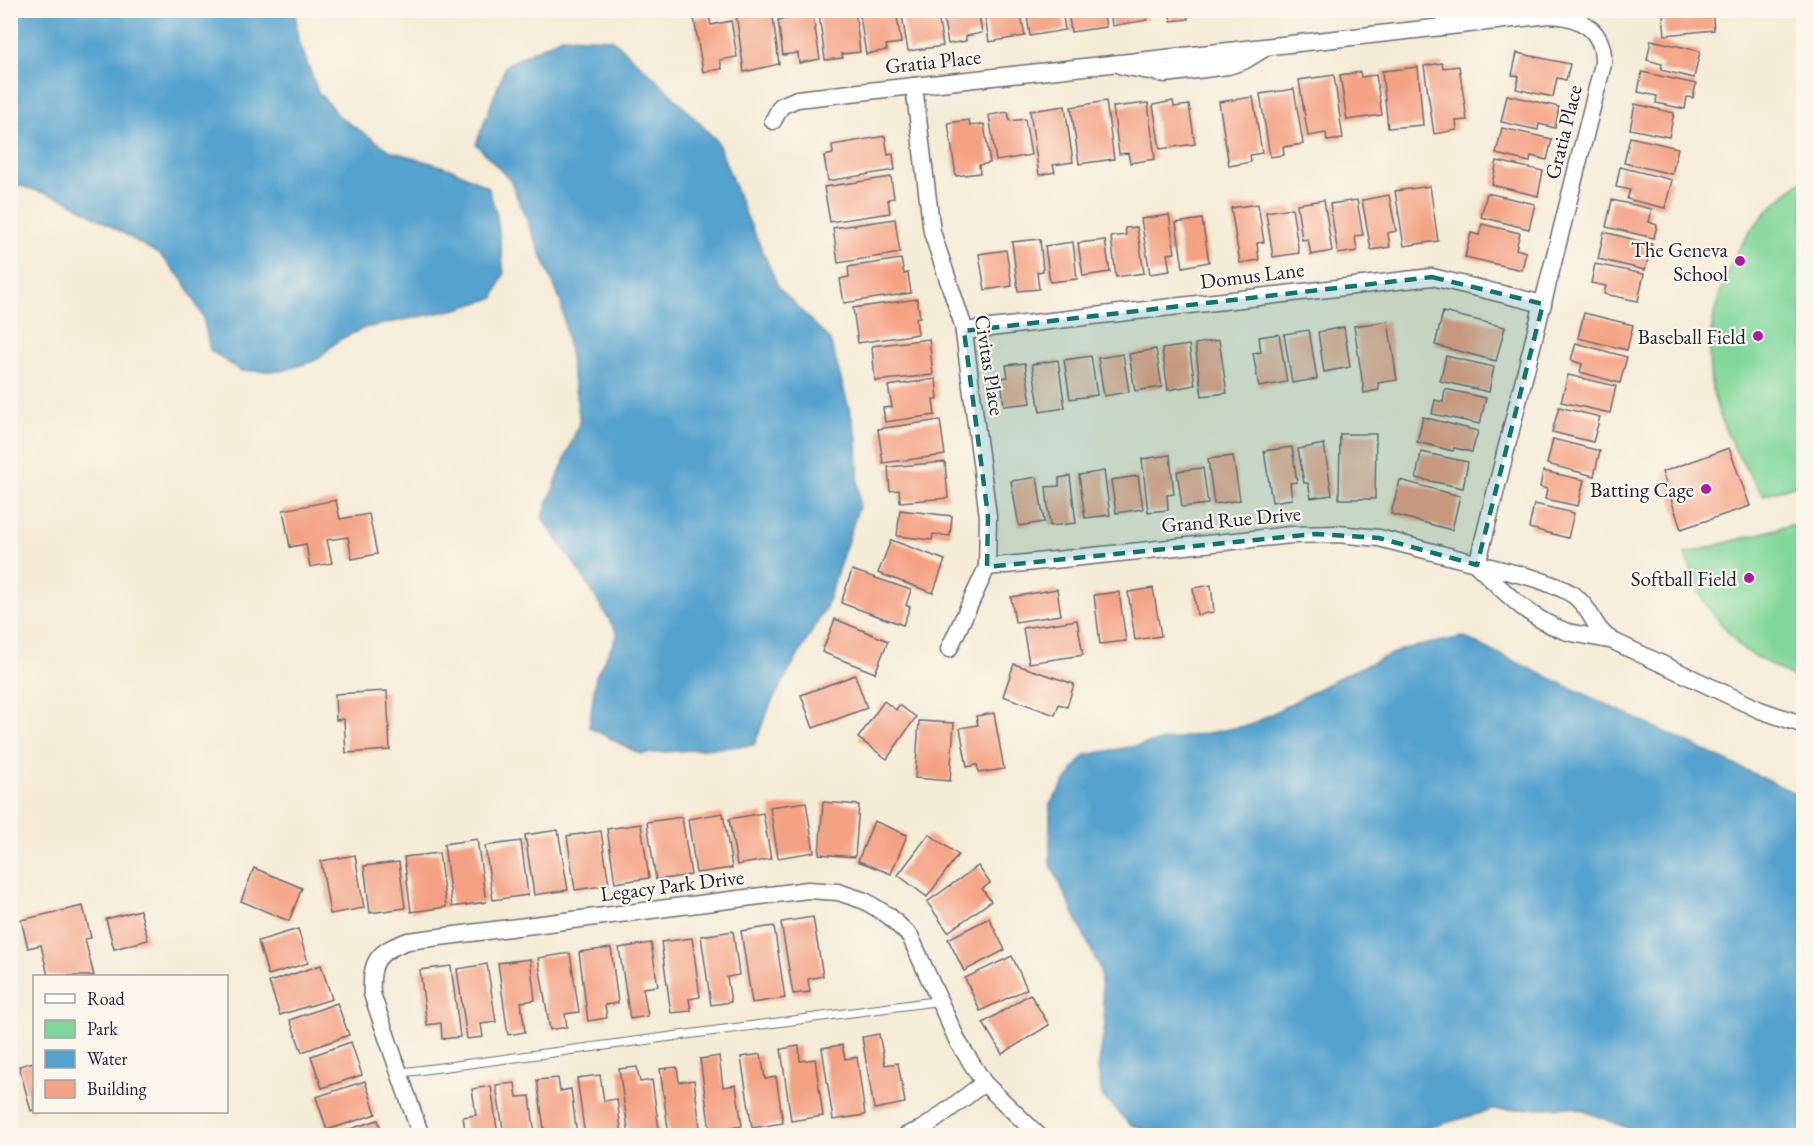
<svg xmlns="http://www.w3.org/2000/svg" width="1814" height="1146" font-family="'EB Garamond',serif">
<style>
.green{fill:#81d79b;stroke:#527c6b;stroke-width:1.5}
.water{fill:#55a2ce;stroke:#3c6284;stroke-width:1.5}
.building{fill:#f4a284}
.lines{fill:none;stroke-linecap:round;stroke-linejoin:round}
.lane-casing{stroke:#6c6972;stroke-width:10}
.street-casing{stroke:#6c6972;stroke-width:19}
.lane{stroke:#fff;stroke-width:8}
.street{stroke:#fff;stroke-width:16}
.marked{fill:#0f766e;fill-opacity:0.2;stroke:#0f766e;stroke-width:4.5;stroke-dasharray:12 8;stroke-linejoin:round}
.poi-dot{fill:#b5179e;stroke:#fbf7ec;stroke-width:2}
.labels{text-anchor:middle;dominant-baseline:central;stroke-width:4.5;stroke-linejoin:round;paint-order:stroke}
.street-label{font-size:21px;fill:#22223b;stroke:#fbf7ec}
.poi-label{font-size:21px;fill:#22223b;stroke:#fbf7ec;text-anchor:end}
</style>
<rect width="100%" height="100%" fill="#fbf7ec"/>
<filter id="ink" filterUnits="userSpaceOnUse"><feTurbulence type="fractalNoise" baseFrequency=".0167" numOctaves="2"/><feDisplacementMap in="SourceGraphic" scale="12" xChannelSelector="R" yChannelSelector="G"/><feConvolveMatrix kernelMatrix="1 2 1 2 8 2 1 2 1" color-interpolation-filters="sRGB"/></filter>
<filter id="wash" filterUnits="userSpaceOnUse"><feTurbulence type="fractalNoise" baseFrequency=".008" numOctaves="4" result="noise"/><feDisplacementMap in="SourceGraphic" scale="24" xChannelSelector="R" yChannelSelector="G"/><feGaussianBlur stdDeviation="1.35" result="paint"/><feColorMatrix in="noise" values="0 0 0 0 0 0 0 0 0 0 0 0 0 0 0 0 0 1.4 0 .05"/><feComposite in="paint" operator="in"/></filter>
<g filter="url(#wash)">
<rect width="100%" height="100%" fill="#f5ecd7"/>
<!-- green -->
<g class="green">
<path d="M 1803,180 L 1803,483 L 1763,495 C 1742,464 1724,434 1714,397 C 1700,340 1720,269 1756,224 C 1770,207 1786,193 1803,180 Z"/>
<polygon points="1803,522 1804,522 1803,681 1796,679 1741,648 1703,601 1685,554"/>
</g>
<!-- water -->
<g class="water">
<polygon points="10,11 295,11 299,41 318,92 342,119 391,151 454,170 488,187 497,216 504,273 494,298 457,309 364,328 339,340 316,360 283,371 241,371 210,350 203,317 184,281 160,255 67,200 11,183"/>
<polygon points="562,37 612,39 660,83 717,141 744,210 779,288 830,340 857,437 859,506 826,607 771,703 754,745 640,754 589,727 596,676 618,634 582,575 542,518 580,421 561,302 510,180 476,144 506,65"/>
<polygon points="1463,637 1803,797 1803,1135 1645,1135 1574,1107 1492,1110 1403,1135 1158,1135 1130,1124 1102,1096 1098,1069 1105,1025 1100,969 1050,863 1050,804 1076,766 1086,755 1251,725 1346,674 1403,649"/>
</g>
<g id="blocks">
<!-- building -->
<g class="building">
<polygon points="755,10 772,10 779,64 744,72 736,13"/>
<polygon points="800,10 812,10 820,59 799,63 798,53 783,55 778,20 801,17"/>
<polygon points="831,10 855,10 860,52 842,54 843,58 825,60 819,14 831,12"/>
<polygon points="859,10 896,10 901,43 886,45 887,50 866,54"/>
<polygon points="901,10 937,10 943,46 908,51"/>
<polygon points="942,10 978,10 982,33 966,36 966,41 948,44"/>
<polygon points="984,10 1020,10 1025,36 989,42"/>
<polygon points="1026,10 1062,10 1065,30 1030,36"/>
<polygon points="1068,10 1103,10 1106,27 1071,32"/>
<polygon points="1110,10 1145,10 1147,20 1112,26"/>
<polygon points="1169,10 1187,10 1188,19 1171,21"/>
<polygon points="1672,10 1712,10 1714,30 1665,35 1663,15 1673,14"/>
<polygon points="709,16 711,25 731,21 737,57 720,60 722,69 703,72 694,18"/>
<polygon points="1651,40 1700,51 1694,78 1661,70 1662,64 1647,60"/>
<polygon points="1517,53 1570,64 1566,80 1557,78 1553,97 1516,89 1519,76 1512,75"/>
<polygon points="1442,63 1443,68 1459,66 1467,120 1456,121 1457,130 1434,134 1424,66"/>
<polygon points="1418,67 1423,125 1388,128 1382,71"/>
<polygon points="1360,72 1361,77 1376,75 1382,115 1347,120 1340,75"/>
<polygon points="1642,72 1696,84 1693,98 1687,97 1685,109 1656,103 1657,96 1638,92"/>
<polygon points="1334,75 1343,139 1327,141 1326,133 1308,136 1299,80"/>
<polygon points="1294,89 1303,144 1283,147 1284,155 1270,157 1260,94"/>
<polygon points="1507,95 1559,107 1555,128 1539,124 1538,130 1501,122"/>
<polygon points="1253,97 1262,153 1250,155 1251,162 1229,166 1219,102"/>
<polygon points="1106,101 1114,159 1079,164 1071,107"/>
<polygon points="1173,101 1174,107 1189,105 1195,144 1160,149 1153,105"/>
<polygon points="1148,103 1155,159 1130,163 1128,153 1119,154 1113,107"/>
<polygon points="1635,104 1674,113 1669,137 1630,129"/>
<polygon points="1065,106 1073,162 1053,165 1055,172 1039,175 1030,111"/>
<polygon points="1008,112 1010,121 1025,119 1031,155 996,161 989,115"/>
<polygon points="969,120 970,126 984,124 990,163 979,165 980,173 956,176 948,123"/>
<polygon points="1502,128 1552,139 1547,160 1531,156 1530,162 1496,154"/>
<polygon points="885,136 888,155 893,154 895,170 828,181 824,156 833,154 832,145"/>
<polygon points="1630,137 1678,148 1672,174 1624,163"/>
<polygon points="1497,161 1543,171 1538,196 1492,185"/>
<polygon points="1620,167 1672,180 1665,208 1627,199 1630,190 1616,187"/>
<polygon points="891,177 894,198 888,199 890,213 830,222 824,187"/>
<polygon points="1430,186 1438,241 1404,246 1395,191"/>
<polygon points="1487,193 1535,204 1529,229 1481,217"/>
<polygon points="1389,195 1396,231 1388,233 1390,247 1371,250 1362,200"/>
<polygon points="1324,200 1332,251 1311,255 1308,239 1302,240 1297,204"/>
<polygon points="1357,200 1363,235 1355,236 1357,251 1338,254 1330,204"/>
<polygon points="1612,200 1652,209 1649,222 1657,225 1654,238 1606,227"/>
<polygon points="1258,204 1264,242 1257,243 1259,260 1240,263 1231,208"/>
<polygon points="1292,208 1299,253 1273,257 1266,212"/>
<polygon points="1169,215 1175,253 1167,254 1170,271 1150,274 1141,219"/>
<polygon points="895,219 900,253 838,263 833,228"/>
<polygon points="1202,219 1209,262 1183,267 1176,223"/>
<polygon points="1482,224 1520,233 1516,249 1526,252 1522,270 1465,257 1471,233 1479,235"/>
<polygon points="1137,227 1144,273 1116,277 1111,237 1126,235 1125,228"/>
<polygon points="1604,232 1652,244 1645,270 1598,259"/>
<polygon points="1040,239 1043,271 1037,272 1039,289 1018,291 1012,242"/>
<polygon points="1105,240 1110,272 1083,276 1078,243"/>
<polygon points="1073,242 1077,279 1050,282 1045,246"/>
<polygon points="1006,250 1012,286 985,290 979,254"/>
<polygon points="901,259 904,274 908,273 911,293 844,303 840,279 849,277 848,267"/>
<polygon points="1595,264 1644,274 1638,301 1604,294 1606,286 1591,283"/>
<polygon points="917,299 920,317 916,318 918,334 858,343 853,308"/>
<polygon points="1443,312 1505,327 1496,361 1435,345"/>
<polygon points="1584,313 1633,325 1627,350 1578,338"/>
<polygon points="1388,321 1397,380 1378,383 1379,390 1364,393 1354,326"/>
<polygon points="1344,327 1350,367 1324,372 1318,332"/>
<polygon points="1309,330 1317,379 1292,383 1284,334"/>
<polygon points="1279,334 1287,382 1259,387 1253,353 1261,352 1259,337"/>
<polygon points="929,339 933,375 875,381 872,346"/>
<polygon points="1219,340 1227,393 1202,396 1195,344"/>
<polygon points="1576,343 1627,357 1620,383 1580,372 1582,364 1571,360"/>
<polygon points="1189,345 1195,385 1168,390 1162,349"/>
<polygon points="1156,349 1162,387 1135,391 1129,354"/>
<polygon points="1123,354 1129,392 1104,396 1098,358"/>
<polygon points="1091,356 1097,395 1070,399 1064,360"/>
<polygon points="1446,356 1494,367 1489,392 1440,381"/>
<polygon points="1058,360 1065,408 1040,412 1032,364"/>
<polygon points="1025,363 1031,403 1004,406 1001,378 1008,377 1006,365"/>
<polygon points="1568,375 1616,386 1610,413 1561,402"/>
<polygon points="936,379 938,399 933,399 935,415 885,422 883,408 892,407 888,386"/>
<polygon points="1445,389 1486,398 1480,424 1432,414 1435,400 1443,402"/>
<polygon points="1559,407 1600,417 1593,442 1552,432"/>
<polygon points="1423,417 1478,431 1472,452 1454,448 1453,451 1417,442"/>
<polygon points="940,420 945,455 883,463 878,429"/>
<polygon points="1340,434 1376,434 1375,499 1339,499"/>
<polygon points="1553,439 1600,451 1594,476 1547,464"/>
<polygon points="1324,444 1332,495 1311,498 1308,483 1304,483 1298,449"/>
<polygon points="1292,447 1297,482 1290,483 1292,499 1272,502 1264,451"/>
<polygon points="1729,448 1750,506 1681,529 1662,472"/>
<polygon points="1421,452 1468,462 1463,488 1416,478"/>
<polygon points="1170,455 1174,494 1167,495 1168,510 1148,512 1142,459"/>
<polygon points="1233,456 1240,500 1214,504 1208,459"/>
<polygon points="945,462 948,498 900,502 899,490 890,491 888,467"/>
<polygon points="1203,468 1208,504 1182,507 1177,471"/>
<polygon points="1104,471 1110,515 1085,518 1079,475"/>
<polygon points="1543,471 1584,480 1578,506 1545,499 1547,489 1540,487"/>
<polygon points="1070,476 1076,523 1050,526 1046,487 1059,486 1059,478"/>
<polygon points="1138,476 1143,509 1116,513 1111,480"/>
<polygon points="1037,477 1044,522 1019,526 1011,481"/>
<polygon points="1400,480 1460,496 1452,530 1391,514"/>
<polygon points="336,500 340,519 369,514 377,554 352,559 348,537 327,540 332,563 310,567 306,544 290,547 283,510"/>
<polygon points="1534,504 1574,513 1568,538 1529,528"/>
<polygon points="900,510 952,516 950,536 933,534 932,540 897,536"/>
<polygon points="891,540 945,560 933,593 878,573"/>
<polygon points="852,570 911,590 906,605 910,607 903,625 841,603"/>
<polygon points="1211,585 1214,612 1197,615 1193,588"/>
<polygon points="1153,588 1161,636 1135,640 1128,592"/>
<polygon points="1057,589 1061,615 1015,622 1011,597"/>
<polygon points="1119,592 1126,641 1100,644 1094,595"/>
<polygon points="835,619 888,641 875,673 822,652"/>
<polygon points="1077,620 1083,655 1029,663 1023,628"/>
<polygon points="1014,664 1074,684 1067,707 1059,704 1055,715 1003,696"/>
<polygon points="855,675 867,708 813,728 801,695"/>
<polygon points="387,691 390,750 346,753 344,719 336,720 335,694"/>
<polygon points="884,701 896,710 899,705 916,717 887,759 858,738"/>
<polygon points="994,713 1004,769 979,773 977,765 967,767 960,728 978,725 976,716"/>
<polygon points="919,721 954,723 950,781 915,778"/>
<polygon points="806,802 814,852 778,858 770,807"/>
<polygon points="823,802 859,805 855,857 819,854"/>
<polygon points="723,813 732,868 696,873 688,819"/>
<polygon points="763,813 771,859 737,865 729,819"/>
<polygon points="682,817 691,875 656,880 647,822"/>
<polygon points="874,821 907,835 891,874 858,861"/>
<polygon points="641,824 649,878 615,883 607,829"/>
<polygon points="558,830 568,890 534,895 525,835"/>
<polygon points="601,831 609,885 575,890 567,836"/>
<polygon points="929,834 958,855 927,897 898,875"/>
<polygon points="477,839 486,902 452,907 444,844"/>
<polygon points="521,841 528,895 493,900 485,846"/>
<polygon points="439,853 446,907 411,912 404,857"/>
<polygon points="355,855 364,908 330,914 321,861"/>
<polygon points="399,862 405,908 370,913 364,866"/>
<polygon points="978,866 990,883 982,889 991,901 948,932 927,902"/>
<polygon points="254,868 302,888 289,921 241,901"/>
<polygon points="83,906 91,938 85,939 94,976 48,976 41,945 28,948 21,920"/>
<polygon points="140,910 148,940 114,949 106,919"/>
<polygon points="813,917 823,976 808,979 810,992 793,994 781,922"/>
<polygon points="989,918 1005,950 964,971 948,939"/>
<polygon points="774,926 785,998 752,1003 741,931"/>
<polygon points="298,929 308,963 268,975 258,941"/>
<polygon points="733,931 739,975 727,977 731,1002 711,1005 701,936"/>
<polygon points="692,938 700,997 689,999 691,1011 671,1013 661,942"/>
<polygon points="651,943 658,986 643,988 648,1016 630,1019 619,948"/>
<polygon points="611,948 618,1003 605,1005 607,1018 588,1021 579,952"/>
<polygon points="570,953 579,1012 565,1014 567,1027 550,1030 538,958"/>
<polygon points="1012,956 1027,989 980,1011 965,978"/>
<polygon points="530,959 535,1000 521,1002 525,1032 508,1035 498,963"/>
<polygon points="487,964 496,1022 481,1024 483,1037 467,1039 457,969"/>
<polygon points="321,965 332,999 280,1015 269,982"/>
<polygon points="451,966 460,1037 442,1039 441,1023 427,1025 420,970"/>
<polygon points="1030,994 1049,1025 1002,1054 983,1023"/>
<polygon points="337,1003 349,1035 302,1052 290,1020"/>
<polygon points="879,1034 885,1065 898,1063 905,1103 874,1109 862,1037"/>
<polygon points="351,1042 362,1075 322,1088 311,1056"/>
<polygon points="842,1045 845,1059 857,1057 865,1115 833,1120 822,1048"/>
<polygon points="799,1046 800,1061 815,1059 823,1116 791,1121 781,1049"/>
<polygon points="761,1054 765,1079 776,1077 783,1123 752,1128 741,1057"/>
<polygon points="719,1056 723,1087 736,1085 742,1126 710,1131 700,1059"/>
<polygon points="34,1062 34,1110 31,1111 19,1066"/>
<polygon points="637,1067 640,1082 652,1080 660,1136 629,1136 619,1069"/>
<polygon points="677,1067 679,1082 694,1080 701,1135 669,1136 660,1069"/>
<polygon points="600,1075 604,1101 617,1099 622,1136 585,1136 577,1078"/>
<polygon points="558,1078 560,1091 571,1089 577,1136 545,1136 537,1080"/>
<polygon points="365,1081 376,1114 327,1130 316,1097"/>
<polygon points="515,1083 517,1097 530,1096 535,1136 504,1136 496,1085"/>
<polygon points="491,1086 498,1136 466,1136 463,1117 476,1115 472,1089"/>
<polygon points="378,1120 383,1136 331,1136 331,1135"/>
</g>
</g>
</g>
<g filter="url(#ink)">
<use href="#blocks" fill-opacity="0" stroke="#6c6972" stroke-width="1.5"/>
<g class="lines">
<defs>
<polyline id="lane" points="399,1073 938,1001"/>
<g id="street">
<polyline points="1122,66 1165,74 1228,66 1244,61 1267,47"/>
<polyline points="914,86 932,232 963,325 988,516 987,567 949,649"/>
<path d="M 773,121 L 781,106 L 797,99 L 1550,15 C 1580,16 1605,30 1603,64 L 1477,565"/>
<polyline points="964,331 1432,277 1543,304"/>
<path d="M 1478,566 C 1504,592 1532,621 1568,632 C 1581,635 1595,637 1609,640"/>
<path d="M 987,567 L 1291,535 L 1338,534 L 1379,538 L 1537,579 C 1551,585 1569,589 1580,601 C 1594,615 1594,630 1613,641 L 1760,710 L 1804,725"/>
<path d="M 421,1136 L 372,994 C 370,961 377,952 408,941 L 808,890 L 838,892 L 865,901 L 889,916 L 910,936 L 958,1042 L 984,1083 L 1039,1136"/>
<polyline points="905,1136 924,1128 984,1083"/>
</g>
</defs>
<!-- lane casing -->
<use href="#lane" class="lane-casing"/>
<!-- street casing -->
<use href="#street" class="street-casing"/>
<!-- lane -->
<use href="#lane" class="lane"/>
<!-- street -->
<use href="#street" class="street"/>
</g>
</g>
<!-- marked area -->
<path class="marked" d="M 1432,277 L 1543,304 L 1477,565 L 1379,538 L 1315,534 L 987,567 L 988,516 L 964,331 Z"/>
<!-- markers -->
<g class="poi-dot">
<circle cx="1740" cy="261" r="6"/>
<circle cx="1758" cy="336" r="6"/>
<circle cx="1706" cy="489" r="6"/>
<circle cx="1749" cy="578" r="6"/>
</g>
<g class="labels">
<!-- street labels -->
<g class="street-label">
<text transform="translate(933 61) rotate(-6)">Gratia Place</text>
<text transform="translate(1563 132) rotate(-76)">Gratia Place</text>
<text transform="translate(1252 275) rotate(-7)">Domus Lane</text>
<text transform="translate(990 365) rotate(81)">Civitas Place</text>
<text transform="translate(1231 519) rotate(-5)">Grand Rue Drive</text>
<text transform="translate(672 885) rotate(-7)">Legacy Park Drive</text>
</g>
<!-- poi labels -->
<g class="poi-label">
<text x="1728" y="249">The Geneva<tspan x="1728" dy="24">School</tspan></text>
<text x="1746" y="336">Baseball Field</text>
<text x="1694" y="489">Batting Cage</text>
<text x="1737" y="578">Softball Field</text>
</g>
</g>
<!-- margin -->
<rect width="1814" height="1146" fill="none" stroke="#fbf7ec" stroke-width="36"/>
<!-- legend -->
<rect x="33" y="975" width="195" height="138" fill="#fbf7ec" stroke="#a4a2a5" stroke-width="1.5"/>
<rect x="45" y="994" width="30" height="9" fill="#ffffff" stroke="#a4a2a5" stroke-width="1.5"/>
<text x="87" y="1005" font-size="18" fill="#22223b">Road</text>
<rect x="45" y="1020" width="30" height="18" fill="#81d79b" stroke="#a4a2a5" stroke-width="1.5"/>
<text x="87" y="1035" font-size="18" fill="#22223b">Park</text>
<rect x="45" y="1050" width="30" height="18" fill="#55a2ce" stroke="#a4a2a5" stroke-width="1.5"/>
<text x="87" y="1065" font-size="18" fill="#22223b">Water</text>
<rect x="45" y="1080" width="30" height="18" fill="#f4a284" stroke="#a4a2a5" stroke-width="1.5"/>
<text x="87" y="1095" font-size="18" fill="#22223b">Building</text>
</svg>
